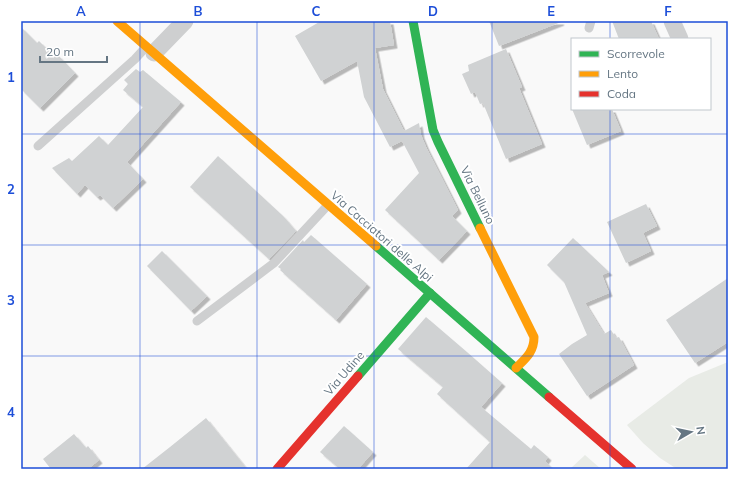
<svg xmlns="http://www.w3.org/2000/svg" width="749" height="490" font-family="Mulish,sans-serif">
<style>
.green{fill:#e8ebe6}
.building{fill:#d0d2d3;filter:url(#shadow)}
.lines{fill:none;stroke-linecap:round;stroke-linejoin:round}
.lane{stroke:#cecfd0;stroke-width:9}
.street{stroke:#cecfd0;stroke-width:17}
.fast{stroke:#30b455;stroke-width:9}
.slow{stroke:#ff9f0a;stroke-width:9}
.jam{stroke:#e5322d;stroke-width:9}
.grid{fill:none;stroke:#1d4ed8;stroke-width:1;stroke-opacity:0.55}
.labels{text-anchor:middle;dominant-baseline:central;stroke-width:4;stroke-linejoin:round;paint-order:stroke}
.street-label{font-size:12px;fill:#657683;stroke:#fff}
.neatline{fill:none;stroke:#1d4ed8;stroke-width:1.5}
.grid-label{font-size:13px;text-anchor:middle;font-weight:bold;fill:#1d4ed8}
</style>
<defs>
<filter id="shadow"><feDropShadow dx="3.5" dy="3.5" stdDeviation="0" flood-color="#0004"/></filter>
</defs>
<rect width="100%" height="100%" fill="#f9f9f9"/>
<!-- green -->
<g class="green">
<polygon points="728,362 728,469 677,469 660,458 651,450 643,443 627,425 689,378"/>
<polygon points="585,455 601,469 570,469"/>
</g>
<!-- building -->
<g class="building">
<polygon points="321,21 390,21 394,45 375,48 383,89 404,131 419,123 421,135 426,147 458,210 452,216 467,231 439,260 385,210 419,173 402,141 390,147 364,97 357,61 321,81 295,36"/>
<polygon points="489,21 560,21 561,22 499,46"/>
<polygon points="612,21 651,21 659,39 619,39"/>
<polygon points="21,27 37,43 39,41 55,57 58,55 75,73 40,108 21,89"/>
<polygon points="506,49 522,87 519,88 542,144 506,159 483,103 480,104 475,92 471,94 462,74 469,71 468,65"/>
<polygon points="136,69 140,72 143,70 181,102 127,162 143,179 113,208 100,195 97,197 85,185 77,194 52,168 69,158 72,161 99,136 108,145 143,107 123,90 128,84 124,80"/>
<polygon points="572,109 612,109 621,131 587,145"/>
<polygon points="218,156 283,216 296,231 269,259 190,187"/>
<polygon points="646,204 657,226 643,233 651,251 626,263 607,222"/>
<polygon points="311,235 367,284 336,320 280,270 281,269 278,267 303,240 304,242"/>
<polygon points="573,238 609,272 602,275 609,293 585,303 604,334 611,330 616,338 619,337 634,365 587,396 559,354 572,344 587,335 564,282 547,265"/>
<polygon points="162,251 207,296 191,311 147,266"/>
<polygon points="728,278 728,342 695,363 666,320"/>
<polygon points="426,317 468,353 502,383 481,407 531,449 534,445 548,457 545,461 553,469 466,469 490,442 437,394 443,387 398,349"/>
<polygon points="206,418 247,469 142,469 170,447"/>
<polygon points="344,426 373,452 358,469 340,469 320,452"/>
<polygon points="74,434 86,448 88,446 99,460 88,469 51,469 43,459"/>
</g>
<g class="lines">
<!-- lane -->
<g class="lane">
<polyline points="589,28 591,21"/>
<polyline points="38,146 135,59 146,47"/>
<polyline points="197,321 274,263 328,205"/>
</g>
<!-- street -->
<g class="street">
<polyline points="672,21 680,39"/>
<polyline points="154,53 185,21"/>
</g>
<!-- fast -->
<g class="fast">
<polyline points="413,21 433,130 438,142 480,228"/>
<polyline points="376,246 549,397"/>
<polyline points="358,376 430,293"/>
</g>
<!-- slow -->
<g class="slow">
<polyline points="117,21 376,246"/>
<path d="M 480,228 L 534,337 C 534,352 526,358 516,368"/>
</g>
<!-- jam -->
<g class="jam">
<polyline points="549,397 632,469"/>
<polyline points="277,469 358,376"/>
</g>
</g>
<!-- grid -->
<path class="grid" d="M 140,21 L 140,469M 257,21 L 257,469M 374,21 L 374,469M 492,21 L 492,469M 610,21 L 610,39M 610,109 L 610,469M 21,134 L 728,134M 21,245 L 728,245M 21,356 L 728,356"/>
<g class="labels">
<!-- street labels -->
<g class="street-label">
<text transform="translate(478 195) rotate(64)">Via Belluno</text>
<text transform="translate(382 236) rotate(41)">Via Cacciatori delle Alpi</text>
<text transform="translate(344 373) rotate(-49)">Via Udine</text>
</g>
</g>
<!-- border -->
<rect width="749" height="490" fill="none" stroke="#ffffff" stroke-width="44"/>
<!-- legend -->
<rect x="571" y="38" width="140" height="72" fill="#ffffff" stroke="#c1c8cd"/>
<rect x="579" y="51" width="20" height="6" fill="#30b455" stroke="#c1c8cd"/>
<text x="607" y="58" font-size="12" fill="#657683">Scorrevole</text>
<rect x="579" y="71" width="20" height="6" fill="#ff9f0a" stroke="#c1c8cd"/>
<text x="607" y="78" font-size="12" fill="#657683">Lento</text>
<rect x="579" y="91" width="20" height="6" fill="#e5322d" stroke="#c1c8cd"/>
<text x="607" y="98" font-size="12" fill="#657683">Coda</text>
<!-- north arrow -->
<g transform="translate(691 432) rotate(81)" stroke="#ffffff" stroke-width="3" paint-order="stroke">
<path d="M0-3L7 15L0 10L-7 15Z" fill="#657683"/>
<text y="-6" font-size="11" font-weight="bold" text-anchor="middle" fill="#657683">N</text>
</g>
<!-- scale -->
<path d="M40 56v6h67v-6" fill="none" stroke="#657683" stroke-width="2"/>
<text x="46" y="56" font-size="12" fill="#657683" stroke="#ffffff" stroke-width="3" paint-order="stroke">20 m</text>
<rect x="22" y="22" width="705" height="446" class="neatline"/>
<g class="grid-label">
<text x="81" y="16">A</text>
<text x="198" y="16">B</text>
<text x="316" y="16">C</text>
<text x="433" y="16">D</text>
<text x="551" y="16">E</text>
<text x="668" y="16">F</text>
<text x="11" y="82">1</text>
<text x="11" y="194">2</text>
<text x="11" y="305">3</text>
<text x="11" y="417">4</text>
</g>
</svg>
